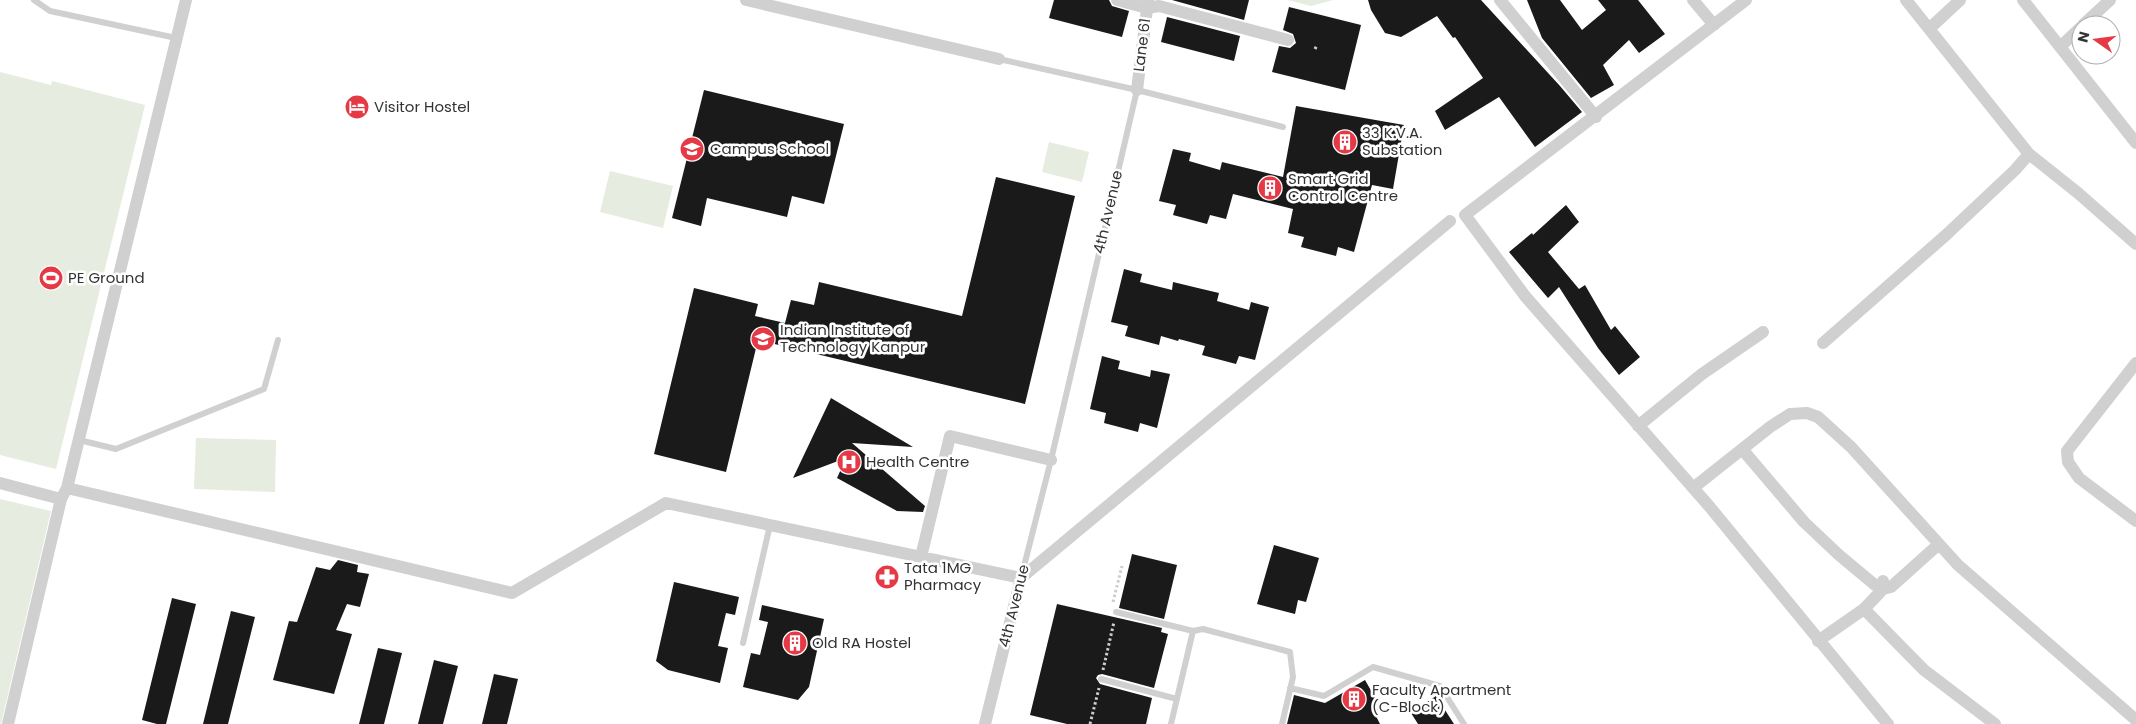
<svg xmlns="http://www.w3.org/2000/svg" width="2136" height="724" viewBox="0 0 2136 724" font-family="Poppins,sans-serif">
<rect width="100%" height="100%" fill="#fff"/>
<!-- green -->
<path fill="#e6ecdf" d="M1288 0H1333L1311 6Z
M0 72 51 85 52 81 145 105 56 469 0 455Z
M1049 142 1089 152 1082 182 1042 172Z
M610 171 673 186 663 228 600 212Z
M196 438 276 440 275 492 194 489Z
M0 499 51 511 1 724H0Z"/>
<!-- building -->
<path fill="#1a1a1a" d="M1054 0H1109L1112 6 1129 11 1122 37 1049 18Z
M1172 0H1249L1244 20Z
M1368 0H1481L1560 86 1582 112 1535 147 1499 97 1445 130 1435 111 1483 78 1455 37 1453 38 1437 16 1401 37 1385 33 1371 10Z
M1527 0H1560L1582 30 1606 10 1598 0H1638L1665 34 1639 53 1629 40 1603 65 1614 85 1591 98 1542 38Z
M1289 7 1361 25 1345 90 1272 72 1279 46 1290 48 1296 43 1293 34 1283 30Z
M1167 17 1240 36 1234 61 1161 42Z
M704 90 844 124 824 204 792 196 787 217 707 198 701 226 672 218Z
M1296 106 1404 125 1393 189 1372 185 1354 252 1338 247 1336 256 1301 247 1304 237 1288 233 1293 209 1233 194 1226 219 1210 215 1207 224 1173 215 1176 205 1159 201 1173 149 1191 153 1189 161 1220 170 1222 162 1283 177Z
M996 177 1075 196 1025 404 758 340 726 472 654 454 694 288 758 304 755 316 785 323 791 300 814 305 819 282 962 316Z
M1566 205 1579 222 1548 252 1579 289 1585 285 1611 330 1615 326 1640 357 1619 375 1598 348 1559 287 1548 298 1509 252 1532 233 1533 235Z
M1124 269 1142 274 1140 282 1172 290 1173 282 1202 289 1219 293 1217 301 1249 310 1251 302 1269 307 1255 360 1239 356 1236 364 1202 355 1205 346 1179 339 1178 341 1161 336 1159 345 1125 336 1128 326 1111 322Z
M1102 356 1120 361 1118 369 1150 377 1151 370 1170 374 1157 428 1140 423 1138 432 1104 423 1106 413 1090 409Z
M831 398 913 447 852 443 925 506 923 512 897 511 837 478 846 458 793 478Z
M1274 545 1319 558 1306 602 1298 600 1295 614 1257 604Z
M1132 554 1177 565 1164 619 1119 608Z
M338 560 358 565 357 572 369 574 360 607 347 604 336 630 352 634 334 694 273 680 289 621 297 622 316 567 330 570Z
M674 582 739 597 735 615 726 613 718 646 728 648 720 683 668 670 656 661Z
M172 598 196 604 166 724H157L142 720Z
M1057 604 1162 628 1161 632 1168 634 1154 688 1102 674 1098 675 1096 678 1100 684 1152 698 1146 724H1067L1030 715Z
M762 605 824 619 809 687 798 700 743 687 751 653 760 655 768 622 759 620Z
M231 611 255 617 228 724H203Z
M378 648 402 653 384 724H359Z
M434 660 458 666 443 724H418Z
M494 674 518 679 507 724H482Z
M1365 680 1381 708 1374 712 1380 724H1287L1294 695 1325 703Z
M1436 696 1454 724H1418L1411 713Z"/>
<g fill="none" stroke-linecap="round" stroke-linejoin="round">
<!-- path -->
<path stroke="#cdcdcd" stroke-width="3" stroke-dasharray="2.5 2.5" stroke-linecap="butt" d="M1315 49 1317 45
M1113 602 1122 566
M1103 670 1114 622
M1090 724 1099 688"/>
<!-- service -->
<path stroke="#d0d0d0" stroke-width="6" d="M34 0 50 11 176 38
M999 59 1137 90 1051 460 1022 574
M1137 90 1283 127
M79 440 116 449 264 389 278 340
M1116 612 1193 631 1203 629 1290 652 1293 677 1282 724
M743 643 770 525
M1101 679 1177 699
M1290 688 1324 696 1373 667 1440 686 1464 724
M1171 724 1193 631"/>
<!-- minor -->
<path stroke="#d0d0d0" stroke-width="12" d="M746 0 999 59
M1117 0 1147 8 1159 6 1288 40
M1500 0 1596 117
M1693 0 1714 25
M1746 0 1465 215 1525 296 1709 506 1888 724
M2023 0 2136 143
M2083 25 2110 0
M1929 29 1960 0
M2060 47 2081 27
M1137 90 1148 1
M2029 154 2078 193 2136 244
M1823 343 1946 235 2015 170 2029 154 1906 0
M2136 363 2067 451 2068 462 2079 478 2136 521
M1638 426 1702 374 1763 332
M1742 449 1804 522 1839 555 1875 585 1883 589 1891 587 1939 544
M0 483 61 499
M67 488 512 593 666 503 1021 578
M1693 488 1770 427 1790 414 1807 413 1818 417 1851 447 1958 565 2136 720
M921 557 950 436 1051 460
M1021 578 1450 221
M1864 609 1924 670 1995 724
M1818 641 1864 609 1883 589V581
M8 724 61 499 67 488 186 0
M985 724 1021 578"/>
</g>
<!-- icons -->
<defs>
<symbol id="hotel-disc" viewBox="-11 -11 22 22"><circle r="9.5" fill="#e63946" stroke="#fff"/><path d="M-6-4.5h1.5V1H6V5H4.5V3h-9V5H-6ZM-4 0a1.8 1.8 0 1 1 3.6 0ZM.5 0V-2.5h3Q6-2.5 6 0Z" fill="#fff"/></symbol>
<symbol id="building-disc" viewBox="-11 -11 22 22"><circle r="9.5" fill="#e63946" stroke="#fff"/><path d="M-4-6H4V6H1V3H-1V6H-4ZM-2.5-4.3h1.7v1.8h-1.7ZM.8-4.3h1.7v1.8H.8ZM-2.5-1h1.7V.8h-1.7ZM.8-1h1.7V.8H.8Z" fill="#fff"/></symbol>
<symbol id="school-disc" viewBox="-11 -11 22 22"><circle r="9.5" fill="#e63946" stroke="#fff"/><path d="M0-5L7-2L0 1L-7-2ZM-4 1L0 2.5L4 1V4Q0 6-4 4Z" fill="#fff"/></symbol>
<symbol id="stadium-disc" viewBox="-11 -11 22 22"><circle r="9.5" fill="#e63946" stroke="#fff"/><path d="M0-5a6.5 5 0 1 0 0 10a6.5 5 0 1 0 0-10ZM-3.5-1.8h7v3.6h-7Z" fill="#fff"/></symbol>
<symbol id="university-disc" viewBox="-11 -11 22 22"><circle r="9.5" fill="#e63946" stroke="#fff"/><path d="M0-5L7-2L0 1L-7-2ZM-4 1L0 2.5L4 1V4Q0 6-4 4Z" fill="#fff"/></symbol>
<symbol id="hospital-disc" viewBox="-11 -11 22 22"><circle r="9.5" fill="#e63946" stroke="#fff"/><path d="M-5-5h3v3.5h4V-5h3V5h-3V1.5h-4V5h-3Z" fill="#fff"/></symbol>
<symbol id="pharmacy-disc" viewBox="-11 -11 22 22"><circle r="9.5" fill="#e63946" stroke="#fff"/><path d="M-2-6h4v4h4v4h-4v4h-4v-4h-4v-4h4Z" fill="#fff"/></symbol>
</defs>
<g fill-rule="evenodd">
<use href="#hotel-disc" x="343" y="93" width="28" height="28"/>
<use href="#building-disc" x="1331" y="128" width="28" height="28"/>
<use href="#school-disc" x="678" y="135" width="28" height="28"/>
<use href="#building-disc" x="1256" y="174" width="28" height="28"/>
<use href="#stadium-disc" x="37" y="264" width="28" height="28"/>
<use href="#university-disc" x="749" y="325" width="28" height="28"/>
<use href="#hospital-disc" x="835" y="448" width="28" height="28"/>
<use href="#pharmacy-disc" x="873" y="563" width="28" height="28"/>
<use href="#building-disc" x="781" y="629" width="28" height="28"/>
<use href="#building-disc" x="1340" y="685" width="28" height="28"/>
</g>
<g text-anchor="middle" stroke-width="5" stroke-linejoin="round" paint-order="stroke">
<!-- street labels -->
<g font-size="15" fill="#333" stroke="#fff">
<text transform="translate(1142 45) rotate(-83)" y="5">Lane 61</text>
<text transform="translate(1108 212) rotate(-77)" y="5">4th Avenue</text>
<text transform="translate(1014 606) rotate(-76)" y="5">4th Avenue</text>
</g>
<!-- poi labels -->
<g font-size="15" fill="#333" stroke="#fff" text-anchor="start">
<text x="374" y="112">Visitor Hostel</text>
<text x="1362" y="138">33 K.V.A.<tspan x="1362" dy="17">Substation</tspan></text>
<text x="710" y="154">Campus School</text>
<text x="1288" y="184">Smart Grid<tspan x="1288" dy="17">Control Centre</tspan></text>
<text x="68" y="283">PE Ground</text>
<text x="780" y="335">Indian Institute of<tspan x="780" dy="17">Technology Kanpur</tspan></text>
<text x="866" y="467">Health Centre</text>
<text x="904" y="573">Tata 1MG<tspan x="904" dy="17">Pharmacy</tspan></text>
<text x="812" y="648">Old RA Hostel</text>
<text x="1372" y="695">Faculty Apartment<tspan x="1372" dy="17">(C-Block)</tspan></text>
</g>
</g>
<!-- north arrow -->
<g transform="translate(2096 40) rotate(284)"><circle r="24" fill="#ffffff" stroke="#adadad"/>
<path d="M0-4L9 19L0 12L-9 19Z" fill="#e63946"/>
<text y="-8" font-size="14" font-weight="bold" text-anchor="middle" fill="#333333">N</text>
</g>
</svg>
